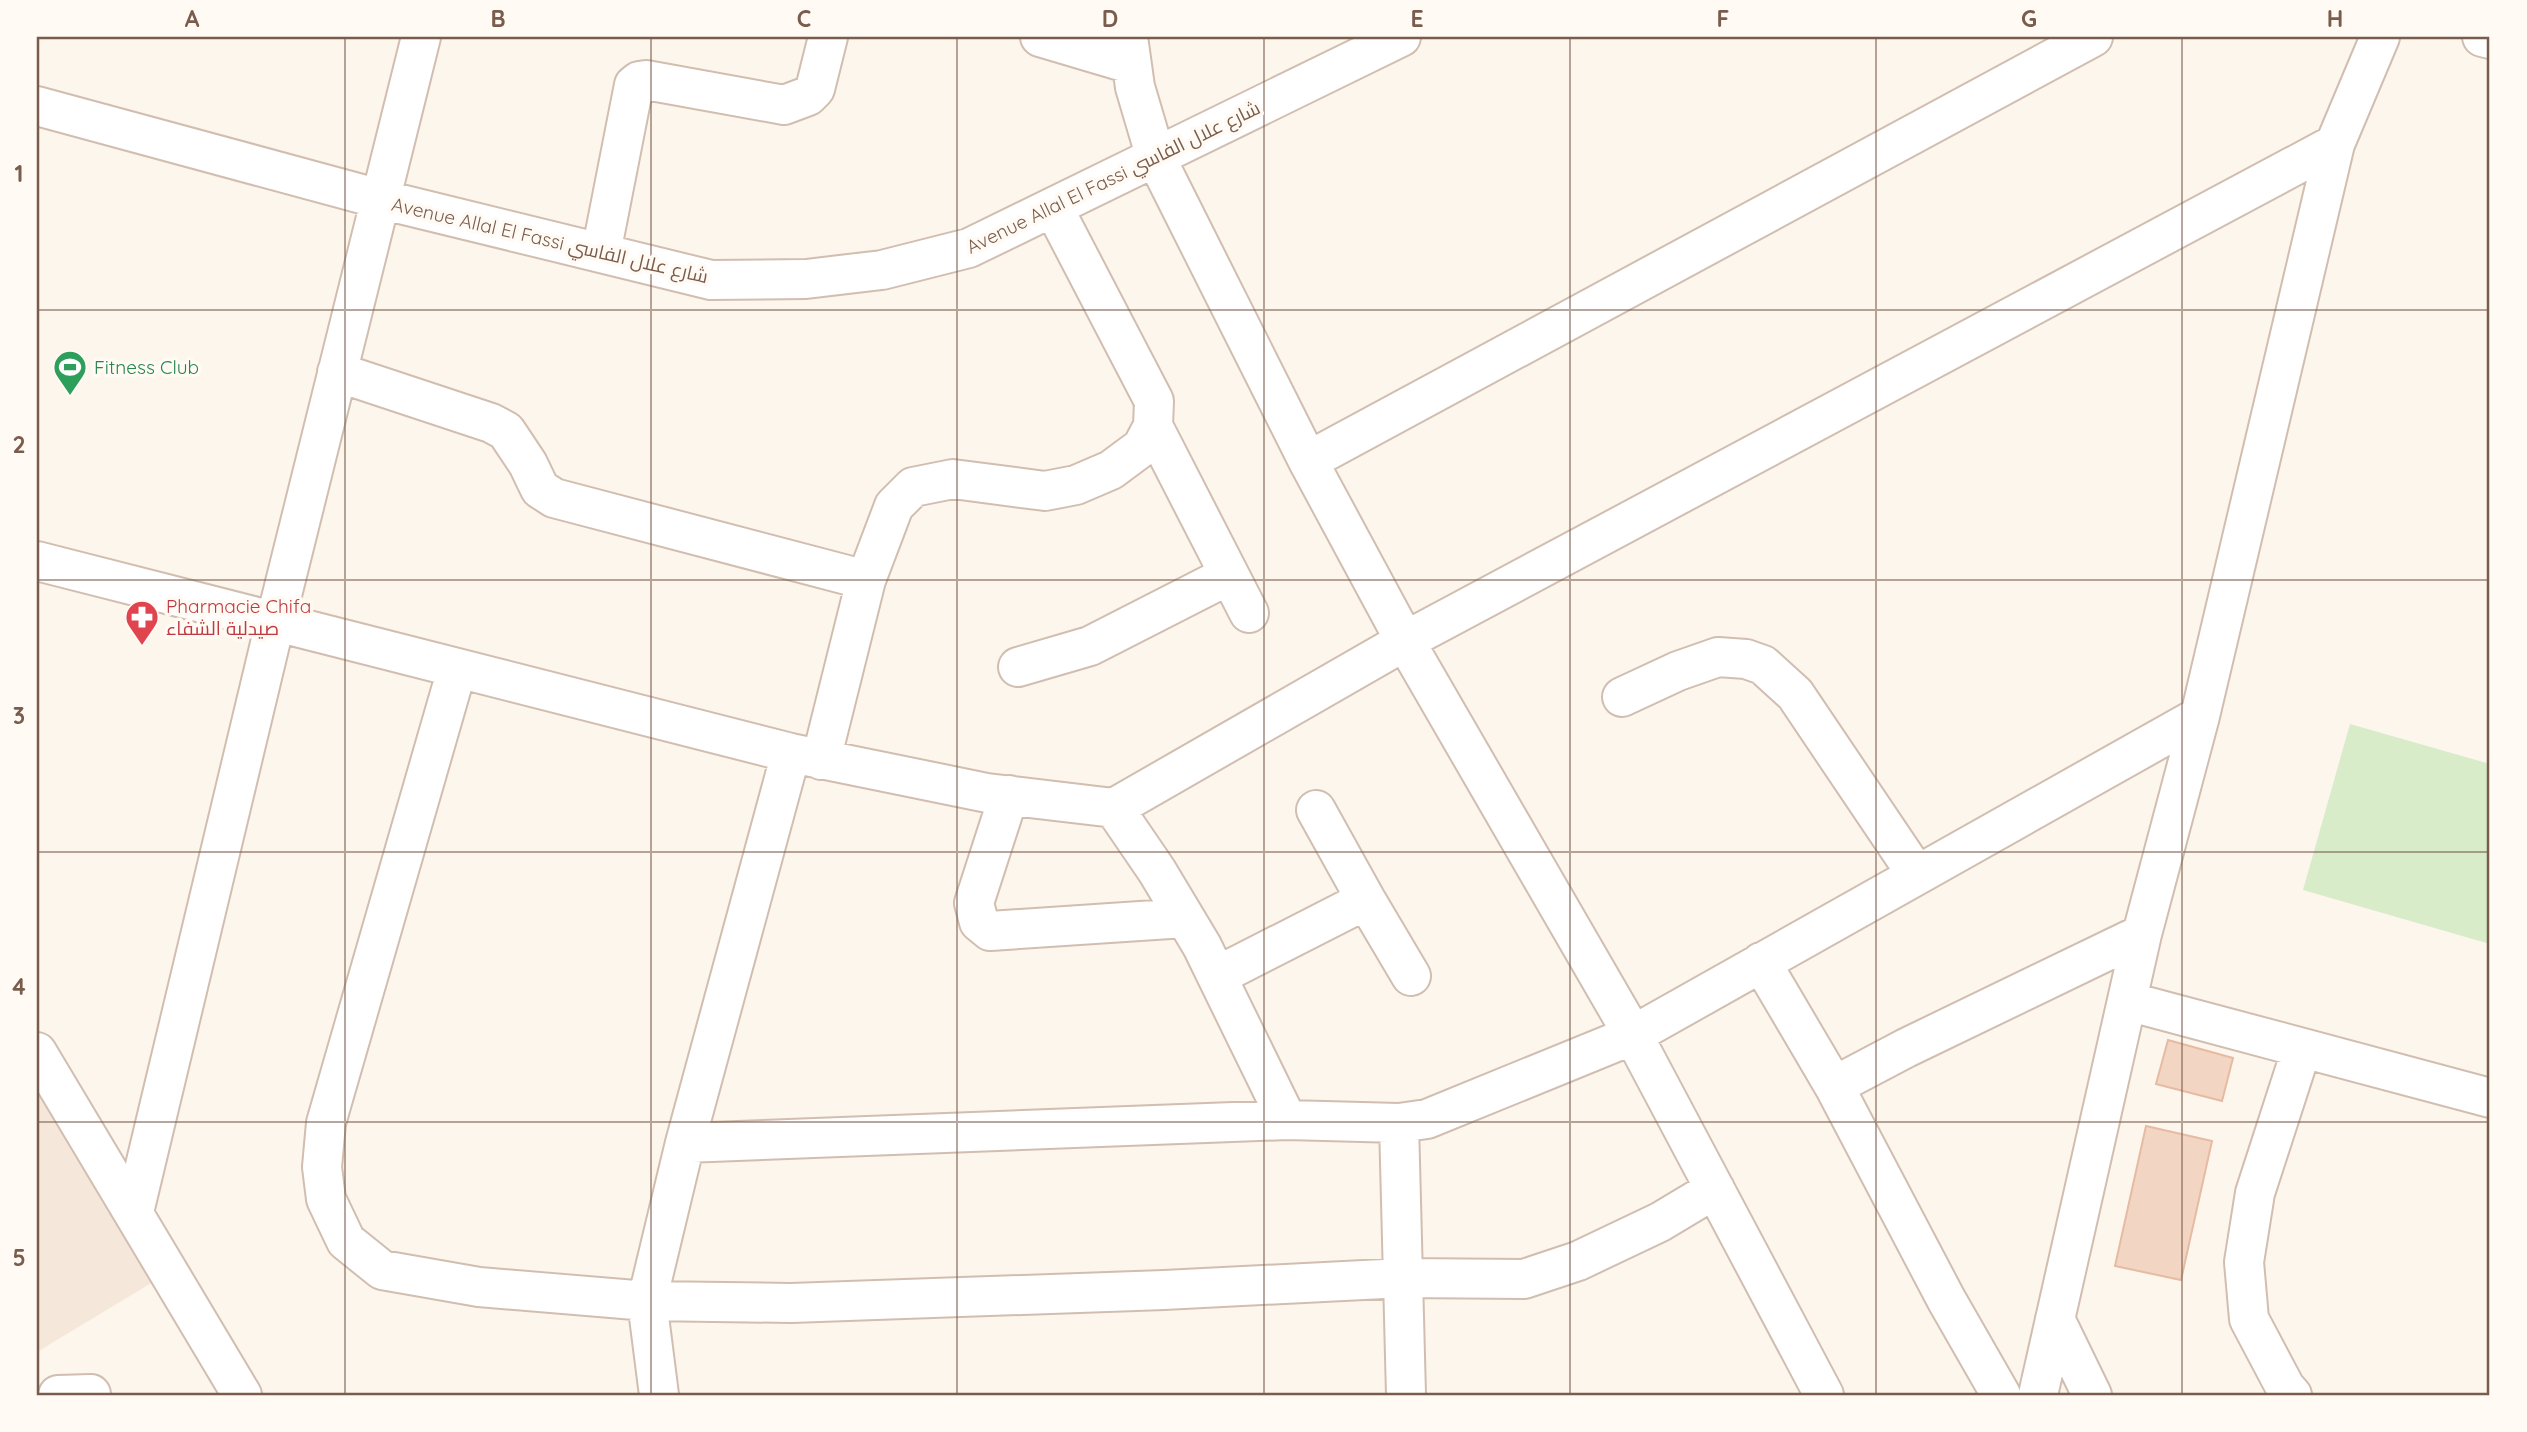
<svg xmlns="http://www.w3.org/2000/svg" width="2527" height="1432" viewBox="0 0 2527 1432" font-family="Quicksand,Cairo,sans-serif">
<rect width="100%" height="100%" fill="#fdf6ec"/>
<!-- residential -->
<path fill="#f5e8da" d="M37 1089 153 1282 37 1352Z"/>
<!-- green -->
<path fill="#d8ecc9" d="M2350 724 2490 764V944L2303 890Z"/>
<!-- building -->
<path fill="#f3d5c3" stroke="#e6bba3" stroke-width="2" d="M2168 1040 2233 1058 2222 1101 2156 1084Z
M2146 1126 2212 1141 2181 1280 2115 1266Z"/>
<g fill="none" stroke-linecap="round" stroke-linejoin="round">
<defs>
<path id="minor" d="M1040 37 1131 64
M1128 37 1135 87 1156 158 1308 461 1405 641 1633 1035 1824 1395
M2482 37 2490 39
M37 106 380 199 711 280 806 279 882 270 969 248 1401 37
M601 253 634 85 639 81 646 80 784 105 808 96 815 89 828 37
M337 372 491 423 506 431 528 464 540 489 554 498 866 580
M1153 426 1249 613
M1308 461 2093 37
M37 561 791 753 987 793 1114 808 1405 641 2335 144
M1018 667 1090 646 1229 575
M457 669 326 1123 322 1167 326 1199 346 1241 382 1270 479 1287 647 1301 791 1303 1164 1290 1403 1278 1524 1279 1578 1261 1660 1222 1715 1189
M1622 697 1678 671 1718 657 1746 659 1763 665 1795 694 1917 875
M821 760 866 580 894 506 913 487 953 479 1045 491 1076 485 1111 470 1142 447 1153 426 1154 401 1053 207
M1009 795 974 903 979 922 990 931 1185 918
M1114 808 1157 871 1202 946 1287 1120
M1366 900 1411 976
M1761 962 1834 1086 1906 1048 2142 934
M1217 976 1366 900 1316 810
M2127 1001 2490 1098
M37 1052 242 1395
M1834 1086 1946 1299 2001 1395
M1399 1123 1406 1395
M685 1143 1287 1120 1399 1123 1427 1119 1633 1035 2200 716
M134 1212 275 623 421 37
M2055 1319 2092 1395
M58 1395 91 1394
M659 1395 647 1301 685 1143 791 753
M2038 1395 2142 934 2200 716 2335 144 2380 37
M2292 1395 2285 1387 2249 1319 2244 1262 2255 1193 2302 1048"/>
</defs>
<!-- minor casing -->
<use href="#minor" stroke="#d1beb0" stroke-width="42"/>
<!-- minor -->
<use href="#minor" stroke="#fff" stroke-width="38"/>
</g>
<!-- grid -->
<path fill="none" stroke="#7a5c4d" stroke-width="2" stroke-opacity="0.55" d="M345 37V1395M651 37V1395M957 37V1395M1264 37V1395M1570 37V1395M1876 37V1395M2182 37V1395M37 310H2490M37 580H2490M37 852H2490M37 1122H2490"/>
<!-- icons -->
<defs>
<symbol id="stadium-pin" viewBox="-11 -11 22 30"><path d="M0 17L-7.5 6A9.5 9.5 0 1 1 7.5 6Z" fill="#2e9e5b" stroke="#fffaf3"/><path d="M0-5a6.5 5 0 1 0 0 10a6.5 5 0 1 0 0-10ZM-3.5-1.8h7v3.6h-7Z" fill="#fff"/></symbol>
<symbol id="pharmacy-pin" viewBox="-11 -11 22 30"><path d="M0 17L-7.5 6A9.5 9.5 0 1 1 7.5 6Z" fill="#e0444e" stroke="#fffaf3"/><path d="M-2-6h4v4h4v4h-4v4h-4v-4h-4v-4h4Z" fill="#fff"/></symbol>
</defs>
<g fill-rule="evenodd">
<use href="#stadium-pin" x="51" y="348" width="38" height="52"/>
<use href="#pharmacy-pin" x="123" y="598" width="38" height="52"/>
</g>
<g text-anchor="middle" stroke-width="7" stroke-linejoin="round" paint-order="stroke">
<!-- street labels -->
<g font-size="19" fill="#7a5c4d" stroke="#fffaf3">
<text transform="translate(1113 177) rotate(-26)" y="7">Avenue Allal El Fassi شارع علال الفاسي</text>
<text transform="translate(550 240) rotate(13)" y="7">Avenue Allal El Fassi شارع علال الفاسي</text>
</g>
<!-- leisure labels -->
<g font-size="19" fill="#27864d" stroke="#fffaf3" text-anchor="start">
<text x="94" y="374">Fitness Club</text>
</g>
<!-- health labels -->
<g font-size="19" fill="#be3a42" stroke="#fffaf3" text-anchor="start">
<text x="166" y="613">Pharmacie Chifa<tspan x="166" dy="22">صيدلية الشفاء</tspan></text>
</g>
</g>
<!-- border -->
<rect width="2527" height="1432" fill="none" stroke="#fffaf3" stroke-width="77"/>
<rect x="38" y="38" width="2450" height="1356" fill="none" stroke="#7a5c4d" stroke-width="2.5"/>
<g font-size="23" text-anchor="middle" font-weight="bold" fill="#7a5c4d">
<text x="192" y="27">A</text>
<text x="498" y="27">B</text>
<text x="804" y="27">C</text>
<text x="1110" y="27">D</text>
<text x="1417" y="27">E</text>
<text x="1723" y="27">F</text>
<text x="2029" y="27">G</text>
<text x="2335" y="27">H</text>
<text x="19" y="182">1</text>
<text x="19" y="453">2</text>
<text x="19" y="724">3</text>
<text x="19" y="995">4</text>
<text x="19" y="1266">5</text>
</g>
</svg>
